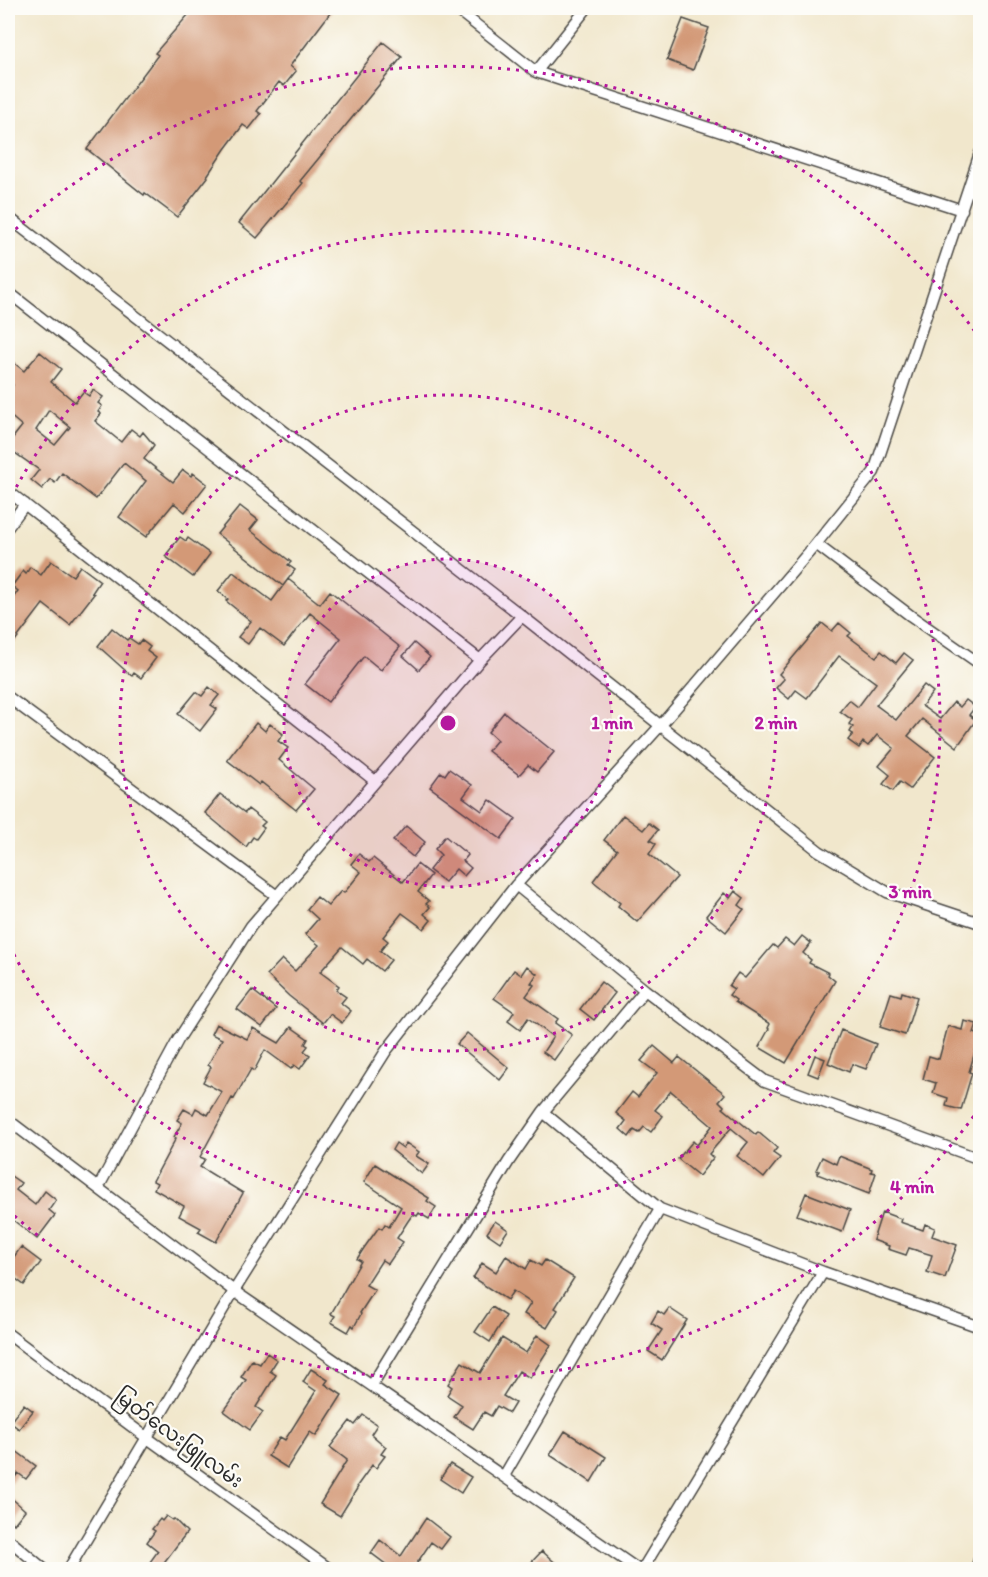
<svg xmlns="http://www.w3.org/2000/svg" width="988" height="1577" viewBox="0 0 988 1577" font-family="Itim,'Noto Sans Myanmar',sans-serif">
<rect width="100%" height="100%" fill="#fdfcf7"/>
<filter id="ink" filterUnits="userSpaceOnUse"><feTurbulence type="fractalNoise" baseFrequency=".0167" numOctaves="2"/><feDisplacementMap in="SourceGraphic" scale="12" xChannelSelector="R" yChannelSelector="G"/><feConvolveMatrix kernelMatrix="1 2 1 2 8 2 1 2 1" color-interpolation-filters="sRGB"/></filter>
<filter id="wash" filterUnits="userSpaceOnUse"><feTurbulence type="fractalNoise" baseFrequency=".008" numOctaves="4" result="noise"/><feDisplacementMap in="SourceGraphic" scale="24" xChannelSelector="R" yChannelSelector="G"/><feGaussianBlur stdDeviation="1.35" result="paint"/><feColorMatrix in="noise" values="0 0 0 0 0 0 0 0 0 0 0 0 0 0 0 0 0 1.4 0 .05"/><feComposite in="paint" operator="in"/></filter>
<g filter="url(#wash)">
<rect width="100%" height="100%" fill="#f1e7cc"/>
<g id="blocks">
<!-- building -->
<path fill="#d39977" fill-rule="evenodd" d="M180 8H334L290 66 296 71 284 86 279 82 257 111 261 114 249 129 243 125 225 149 207 176 208 177 177 217 145 193 144 195 87 149 158 55 155 53 189 14Z
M683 19 709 28 693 70 667 60Z
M383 42 402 57 300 181 303 183 257 238 239 223Z
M40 352 61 369 51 382 75 402 83 392 89 396 93 390 103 397 98 403 102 406 98 412 101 414 95 421 121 442 131 429 140 436 143 432 154 445 144 459 173 482 183 470 191 476 193 473 207 484 185 512 174 503 146 537 119 517 146 481 124 463 96 499 62 473 55 483 50 479 42 489 31 480 39 470 8 448V444L22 426 8 414V392L13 385 8 380V358L24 371ZM49 410 70 427 55 445 36 430Z
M240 506 258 520 250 530 291 562 288 565 295 570 283 586 217 534Z
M180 537 186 541 188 538 210 554 193 577 165 556Z
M51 561 73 576 80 566 100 581 92 593 94 594 70 625 43 604 8 650V605L18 591 12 586 23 571 26 574 30 567 41 575Z
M233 572 272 601 288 579 320 604 330 591 400 647 381 670 364 656 328 702 305 684 341 638 310 613 284 646 260 628 248 644 238 637 251 621 226 601 228 599 218 591Z
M822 623 832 631 839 623 851 633 848 636 876 657 881 651 896 663 904 653 913 660 876 705 896 720 924 685 933 692 922 706 940 719 954 702 960 707 966 700 975 707 969 715 976 720 957 747 922 719 908 736 935 757 910 789 900 782 893 791 883 784 890 775 879 766 894 748 877 735 868 746 863 742 859 748 848 740 853 734 850 732 853 727 849 724 852 720 840 711 849 700 858 707 876 683 839 656 807 698 796 690 789 699 776 688 784 679 779 674Z
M112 628 127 640 129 638 138 644 141 640 150 647 147 651 156 658 141 678 134 673 132 676 127 672 98 646Z
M414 643 430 657 419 670 403 656Z
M209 687 219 695 211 705 217 709 200 731 178 714 196 692 202 696Z
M504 712 554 752 537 772 528 765 519 775 488 751 497 740 488 732Z
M256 723 265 731 270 724 283 734 278 741 288 748 279 760 314 789 296 810 261 782 259 785 227 760Z
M449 769 472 785 463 797 482 811 490 800 516 819 501 839 430 787 441 772 445 775Z
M220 794 245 813 248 809 265 822 261 826 264 828 256 839 253 837 246 847 205 813Z
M623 815 643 830 649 823 658 830 650 840 656 844 649 854 677 877 637 922 618 906 620 903 593 881 617 850 604 840Z
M406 826 425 842 413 857 393 841Z
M445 836 468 855 463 861 471 868 464 876 456 869 445 882 429 870 441 855 435 849Z
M359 854 369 862 373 858 403 882 417 864 431 875 418 892 429 901 426 904 430 907 424 914 431 920 424 929 402 913 383 937 388 941 380 951 391 960 382 971 367 959 363 964 342 947 320 972 339 986 336 990 346 997 341 1003 351 1011 342 1023 330 1014 323 1023 289 996 267 975 282 959 295 971 319 945 305 934 318 919 307 909 317 897 328 906 341 891 344 893 361 872 351 864Z
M735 891 744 898 739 905 744 909 726 932 706 916 724 893 730 898Z
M802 936 811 943 803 953 811 960 809 963 829 973 828 975 835 981 786 1063 759 1047 769 1029 768 1028 770 1024 735 1002 736 1000 729 995 734 989 729 986 738 973 745 978 773 945 777 948 785 939 794 946Z
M527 966 537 974 531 983 534 985 526 996 558 1019 555 1023 572 1035 554 1060 543 1052 553 1037 528 1018 520 1030 508 1021 514 1012 494 998 514 970 521 975Z
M601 982 615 993 594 1020 580 1009Z
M252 990 276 1009 262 1027 237 1009Z
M902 992 917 997 905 1035 880 1027 891 993 901 996Z
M964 1021 977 1024 974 1033 980 1035 969 1072 972 1073 961 1110 946 1106 948 1098 933 1093 936 1083 923 1079 929 1056 939 1059 948 1026 962 1030Z
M216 1024 247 1039 253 1028 279 1043 291 1027 308 1039 305 1044 308 1046 304 1051 310 1055 300 1069 294 1065 291 1069 265 1050 254 1071 251 1069 234 1099 232 1098 200 1157 205 1159 200 1167 243 1193 216 1242 198 1232 201 1228 179 1216 184 1206 154 1189 157 1183 153 1181 176 1138 174 1137 182 1123 177 1120 184 1109 193 1114 196 1108 208 1115 222 1092 203 1082 211 1067 208 1065 222 1039 211 1034Z
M841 1030 876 1044 866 1069 852 1064 849 1072 828 1063Z
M467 1033 509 1068 500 1080 457 1044Z
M654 1046 674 1063 679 1057 725 1094 719 1101 724 1106 723 1108 756 1135 758 1132 777 1148 773 1153 780 1158 764 1178 737 1156 748 1142 731 1128 709 1154 713 1158 699 1176 678 1159 693 1141 697 1145 712 1126 671 1091 655 1110 663 1116 651 1132 644 1127 639 1133 634 1130 629 1137 620 1129 626 1121 616 1113 632 1092 638 1097 657 1073 641 1061Z
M815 1055 825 1059 818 1077 808 1073Z
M396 1143 403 1148 406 1143 419 1152 416 1156 429 1164 422 1174 392 1150Z
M839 1156 872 1169 871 1172 876 1173 869 1194 817 1174 819 1171 816 1170 822 1157 836 1164Z
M375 1164 429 1198 427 1201 436 1207 429 1219 419 1213 417 1216 413 1214 408 1221 397 1238 403 1242 388 1264 382 1260 366 1285 375 1290 360 1313 361 1314 354 1327 352 1325 348 1332 331 1322 335 1316 331 1314 361 1261 357 1259 364 1248 379 1227 382 1229 385 1224 389 1227 401 1207 364 1182Z
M8 1174 21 1183 16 1190 35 1205 45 1191 56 1200 49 1210 55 1215 37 1239 8 1216Z
M806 1193 850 1210 842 1232 797 1215Z
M882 1212 901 1219 900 1222 923 1230 925 1224 935 1228 932 1236 957 1245 945 1278 927 1272 932 1255 909 1248 906 1255 888 1249 889 1246 873 1240Z
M495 1221 508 1230 500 1242 487 1233Z
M21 1247 41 1262 24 1285 8 1273V1265Z
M506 1256 526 1269 531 1260 541 1266 545 1260 574 1278 555 1308 558 1310 547 1328 524 1314 531 1303 513 1291 507 1300 473 1278 482 1263 496 1272Z
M492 1307 506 1316 490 1342 475 1332Z
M669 1308 687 1320 662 1360 648 1351 662 1330 651 1323 658 1311 664 1315Z
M537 1335 551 1345 530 1378 519 1371 503 1396 515 1403 509 1413 497 1406 491 1416 484 1412 473 1429 454 1417 462 1405 447 1395 452 1387 448 1384 462 1362 480 1373 502 1338 526 1353Z
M267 1353 277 1360 270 1371 276 1375 256 1407 263 1412 250 1430 224 1411 246 1380 241 1377 252 1360 260 1364Z
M311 1369 328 1380 325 1384 342 1395 316 1436 310 1432 287 1468 268 1456 280 1437 285 1440 316 1391 303 1382Z
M24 1404 33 1411 19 1429 10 1422Z
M363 1415 377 1425 371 1434 386 1447 381 1454 385 1456 376 1468 372 1465 357 1486 358 1487 340 1516 320 1504 347 1460 330 1447 350 1421 355 1425Z
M565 1431 606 1457 591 1482 550 1455Z
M8 1445 36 1466 26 1479 18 1473 8 1487Z
M450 1464 471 1477 461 1493 440 1479Z
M8 1495 25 1510 14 1524 8 1518Z
M166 1516 172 1520 174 1519 187 1532 159 1569H145L158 1551 147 1542 155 1531 152 1529 160 1519 162 1521Z
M426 1518 450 1537 441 1549 431 1542 413 1569H397L387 1565 371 1553 380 1540 401 1556Z
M542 1551 562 1569H525Z"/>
</g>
</g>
<g filter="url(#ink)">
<use href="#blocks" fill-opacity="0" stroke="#494743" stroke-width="1.5"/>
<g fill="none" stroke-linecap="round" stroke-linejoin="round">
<defs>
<path id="street" d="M455 8 536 72 587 8
M536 72 962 210
M8 217 522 616 819 851 887 892 980 923
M8 292 480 660
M8 491 375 781
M8 527 25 504
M816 544 911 616 980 664
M8 697 277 896
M516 885 645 990 765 1081 980 1159
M543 1112 660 1209 823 1272 980 1327
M8 1120 234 1291 639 1570
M98 1188 178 1040 251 926 480 660 522 616
M8 1334 146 1437 331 1570
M372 1385 509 1161 543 1112 645 990
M504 1476 660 1209
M8 1539 45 1570
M68 1570 234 1291 386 1051 516 885 661 725 816 544 874 472 980 153
M642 1570 823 1272
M976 1570 980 1556"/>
</defs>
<!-- street casing -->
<use href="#street" stroke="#494743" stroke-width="13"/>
<!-- street -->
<use href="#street" stroke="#fff" stroke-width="10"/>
</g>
</g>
<!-- distance rings -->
<circle cx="448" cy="723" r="164" fill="#b5179e" fill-opacity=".12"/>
<g fill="none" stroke="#b5179e" stroke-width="3" stroke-dasharray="3 6">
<circle cx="448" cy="723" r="164"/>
<circle cx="448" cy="723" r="328"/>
<path d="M8 503A492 492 0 1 1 8 943"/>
<path d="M979 1109A656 656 0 0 1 9 1211M9 235A656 656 0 0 1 979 337"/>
</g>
<g text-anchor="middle" stroke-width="4.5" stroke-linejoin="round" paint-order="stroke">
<!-- street labels -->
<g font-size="20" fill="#2b2b2b" stroke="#fdfcf7">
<text transform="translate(179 1438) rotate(36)" y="7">မြတ်လေးဖြူလမ်း</text>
</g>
</g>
<circle cx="448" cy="723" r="9" fill="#b5179e" stroke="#fdfcf7" stroke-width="3"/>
<g font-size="18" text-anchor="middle" font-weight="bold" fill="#b5179e" stroke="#fdfcf7" stroke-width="4.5" stroke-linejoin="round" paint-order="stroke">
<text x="612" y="729">1 min</text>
<text x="776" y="729">2 min</text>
<text x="910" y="898">3 min</text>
<text x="912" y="1193">4 min</text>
</g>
<!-- margin -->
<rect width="988" height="1577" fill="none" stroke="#fdfcf7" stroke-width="30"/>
</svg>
